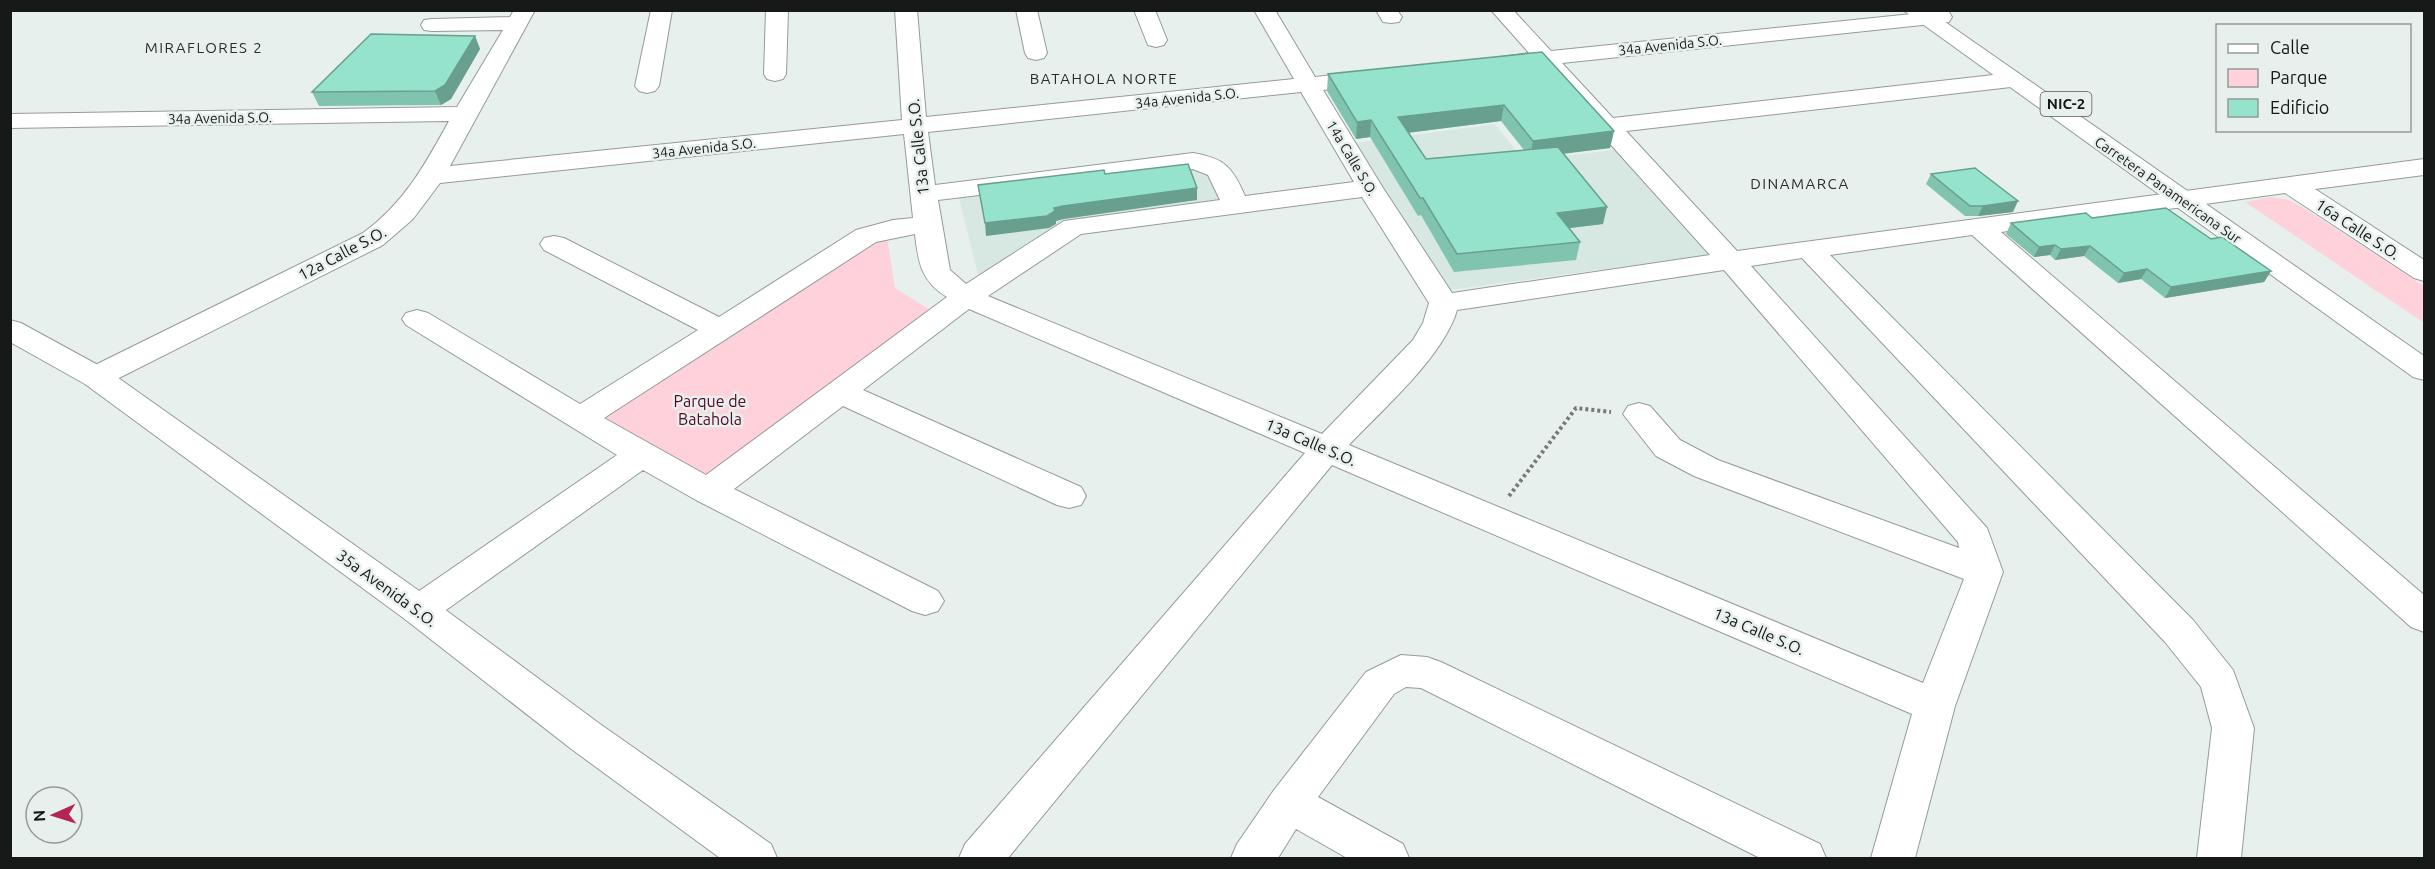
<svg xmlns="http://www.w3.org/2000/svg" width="2435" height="869" viewBox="0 0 2435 869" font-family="Ubuntu,sans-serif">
<rect width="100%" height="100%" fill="#e8f0ed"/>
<!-- built -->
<path fill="#d7e7e1" d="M1495 124 1524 161 1614 150 1708 255 1450 290 1354 143Z
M1210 162 1236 205 1092 223 981 286 957 190Z"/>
<!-- green -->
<path fill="#ffd1da" d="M2271 197 2289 200 2302 207 2424 286V323L2245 202Z
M866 236 887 237 895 288 940 316 708 491 580 419Z"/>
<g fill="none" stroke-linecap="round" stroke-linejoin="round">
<defs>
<path id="minor" d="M514 10H535L450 166 902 120 895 10H917L926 117 1294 79 1254 10H1275L1315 77 1370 71 1378 73 1382 78 1378 83 1323 90 1383 188 1452 293 1710 255 1540 66 1502 70 1494 68 1491 63 1494 58 1529 53 1491 10H1513L1551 51 1941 11 1949 12 1952 17 1949 22 1941 23 1562 63 1613 118 2011 73 2019 75 2023 80 2019 85 2011 87 1626 131 1737 251 2424 159V175L2315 189 2424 260V281L2414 278 2285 193 2001 232 2424 595V632L2411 627 1972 235 1830 255 2193 620 2233 670 2254 728 2241 858H2197L2212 728 2201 687 2165 642 1802 258 1751 266 1987 528 2003 572 1955 706 1915 858H1871L1912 714 1332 465 1008 858H959L965 844 1305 453 969 309 863 390 1081 487 1086 496 1081 505 1069 508 1057 505 843 406 734 489 938 591 944 601 938 611 925 615 912 611 696 500 643 470 432 620 419 625 406 620 400 610 406 600 617 455 406 325 402 319 406 313 417 310 428 313 580 404 698 330 544 250 540 244 544 238 554 236 564 238 719 317 856 230 893 220 913 218 904 134 440 183 413 219 383 245 107 384 96 387 85 384 80 377 85 370 363 233C404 203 425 165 449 121L10 128V114L457 107 503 30 432 31 424 30 421 25 424 20 432 19 510 17ZM1301 92 1354 182 1245 196C1233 168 1225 158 1193 153L935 185 928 132ZM1193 169 1208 175 1220 200 1064 221 966 284 950 270 938 200ZM1362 197 1429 303 1423 323 1413 340 1322 434 988 296 1081 234ZM915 234C918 262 921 281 947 297L706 475 604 418 876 242ZM1724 270 1958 542 1959 548 1718 460 1680 440 1650 406 1639 403 1628 406 1623 414 1656 456 1694 476 1964 579 1923 683 1349 445C1382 410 1444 356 1457 310Z
M651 10H672L659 86 655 91 647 93 639 91 635 86Z
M766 10H788L786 74 783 79 775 81 767 79 764 74Z
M1016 10H1037L1047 53 1044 58 1036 60 1028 58 1025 53Z
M1134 10H1155L1167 40 1164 45 1156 47 1148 45Z
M1376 10H1397L1402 17 1399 22 1391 23 1383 22Z
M1401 655 1427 657 1441 662 1820 844 1826 858H1760L1421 688 1406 687 1394 694 1318 797 1403 844 1409 858H1347L1296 829 1278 858H1231L1237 844 1274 790 1366 672Z"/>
<path id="major" d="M10 320 21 323 107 370 432 600 600 724 771 844 777 858H720L570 748 406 620 85 384 10 342Z"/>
<path id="highway" d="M1903 10H1928L2424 356V380L2413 377Z"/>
</defs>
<!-- minor casing -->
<use href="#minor" stroke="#949b98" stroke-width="2"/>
<!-- major casing -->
<use href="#major" stroke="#949b98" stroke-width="2"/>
<!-- highway casing -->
<use href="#highway" stroke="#949b98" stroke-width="2"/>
<!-- path -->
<path stroke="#757a78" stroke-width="4" stroke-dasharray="3 3" stroke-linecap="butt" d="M1509 496 1576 408 1611 412"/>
<!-- minor -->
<use href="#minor" fill="#fff" fill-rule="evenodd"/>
<!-- major -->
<use href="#major" fill="#fff" fill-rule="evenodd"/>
<!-- highway -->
<use href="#highway" fill="#fff" fill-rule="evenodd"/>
</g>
<!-- wall -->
<path fill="#80c3af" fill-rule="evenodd" d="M475 36 480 49 451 99 441 105 319 106 312 92Z
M1542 52 1614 131 1610 148 1564 153 1603 224 1569 228 1580 242 1576 260 1454 272 1421 215 1418 216 1370 137 1356 139 1327 91 1328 74ZM1501 121 1524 150 1426 159 1408 133Z
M1931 174 2013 212 1978 216H1965L1926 184Z
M2092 218 2211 239 2271 271 2264 282 2165 298 2141 279 2118 283 2084 256 2055 260 2050 255 2034 257 2006 234 2011 223Z"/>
<!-- shaded-wall -->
<path fill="#689f8f" d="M475 36 480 49 451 99 441 105 435 91Z
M1504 105 1501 121 1397 134 1398 117Z
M1371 120 1370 137 1356 139 1357 122Z
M1614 131 1610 148 1530 158 1533 141Z
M1197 188V200L1064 219 1056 221V224L1049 228 986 236 985 223 1063 206Z
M2018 201 2013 212 1978 216 1983 206Z
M1607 207 1603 224 1553 230 1557 213Z
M2055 245 2050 255 2034 257 2039 247Z
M2090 246 2084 256 2055 260 2061 249Z
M2147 269 2141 279 2118 283 2124 273Z
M2271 271 2264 282 2165 298 2171 287Z"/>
<!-- building -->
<path fill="#95e3cc" stroke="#689f8f" stroke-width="1.5" d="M371 34 475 36 445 85 435 91 312 92Z
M1542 52 1614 131 1533 141 1504 105 1398 117 1426 159 1558 147 1607 207 1557 213 1580 242 1457 254 1423 198H1420L1371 120 1357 122 1328 74Z
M1188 164 1197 188 1063 206 1054 208 1055 211 1047 216 985 223 978 185 1104 170 1105 174Z
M1975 168 2018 201 1983 206H1970L1931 174Z
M2166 208 2211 239 2222 237 2271 271 2171 287 2147 269 2124 273 2090 246 2061 249 2055 245 2039 247 2011 223 2086 213 2092 218Z"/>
<g text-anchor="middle" stroke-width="5" stroke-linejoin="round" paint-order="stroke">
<!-- far-street labels -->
<g font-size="14" fill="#161918" stroke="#e8f0ed">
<text transform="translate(1670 45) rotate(-6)" y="5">34a Avenida S.O.</text>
<text transform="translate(1187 98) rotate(-6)" y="5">34a Avenida S.O.</text>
<text transform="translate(220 118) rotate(-1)" y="5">34a Avenida S.O.</text>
<text transform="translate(704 148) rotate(-6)" y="5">34a Avenida S.O.</text>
<text transform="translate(1352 158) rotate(59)" y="5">14a Calle S.O.</text>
<text transform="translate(2168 190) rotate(35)" y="5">Carretera Panamericana Sur</text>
</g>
<!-- far-neighbourhood labels -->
<g font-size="15" letter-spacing="1.5" fill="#292e2c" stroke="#e8f0ed">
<text x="204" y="53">MIRAFLORES 2</text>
<text x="1104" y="84">BATAHOLA NORTE</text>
<text x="1800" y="189">DINAMARCA</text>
</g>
<!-- shield labels -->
<rect fill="#e8f0ed" stroke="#555a58" stroke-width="1.5" x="2040.5" y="92" width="51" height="24" rx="4.5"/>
<g font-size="15" font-weight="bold" fill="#161918">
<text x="2066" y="109">NIC-2</text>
</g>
<!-- street labels -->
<g font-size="16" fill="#161918" stroke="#e8f0ed">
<text transform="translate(918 147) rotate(-96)" y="6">13a Calle S.O.</text>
<text transform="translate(2358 229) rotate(33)" y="6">16a Calle S.O.</text>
<text transform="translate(342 253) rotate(-28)" y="6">12a Calle S.O.</text>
<text transform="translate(1311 442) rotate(23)" y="6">13a Calle S.O.</text>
<text transform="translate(387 588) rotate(36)" y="6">35a Avenida S.O.</text>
<text transform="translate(1759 631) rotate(23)" y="6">13a Calle S.O.</text>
</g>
<!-- park labels -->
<g font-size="16" fill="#570526" stroke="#e8f0ed">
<text x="710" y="407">Parque de<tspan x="710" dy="18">Batahola</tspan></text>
</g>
</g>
<!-- border -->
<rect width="2435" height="869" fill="none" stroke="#161918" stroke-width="24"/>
<!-- legend -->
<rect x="2216" y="24" width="195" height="108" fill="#e8f0ed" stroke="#949a98" stroke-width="1.5"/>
<rect x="2228" y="44" width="30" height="9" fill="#ffffff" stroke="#949a98" stroke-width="1.5"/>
<text x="2270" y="54" font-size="18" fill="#161918">Calle</text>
<rect x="2228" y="69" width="30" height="18" fill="#ffd1da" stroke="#949a98" stroke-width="1.5"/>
<text x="2270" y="84" font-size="18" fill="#161918">Parque</text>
<rect x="2228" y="99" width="30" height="18" fill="#95e3cc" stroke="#949a98" stroke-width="1.5"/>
<text x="2270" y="114" font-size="18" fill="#161918">Edificio</text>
<!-- north arrow -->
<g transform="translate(54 815) rotate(267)"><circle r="28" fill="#e8f0ed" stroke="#949a98" stroke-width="1.5"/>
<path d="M0-4.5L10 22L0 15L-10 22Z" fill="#b32559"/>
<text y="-9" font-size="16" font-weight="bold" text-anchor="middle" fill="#161918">N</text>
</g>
</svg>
